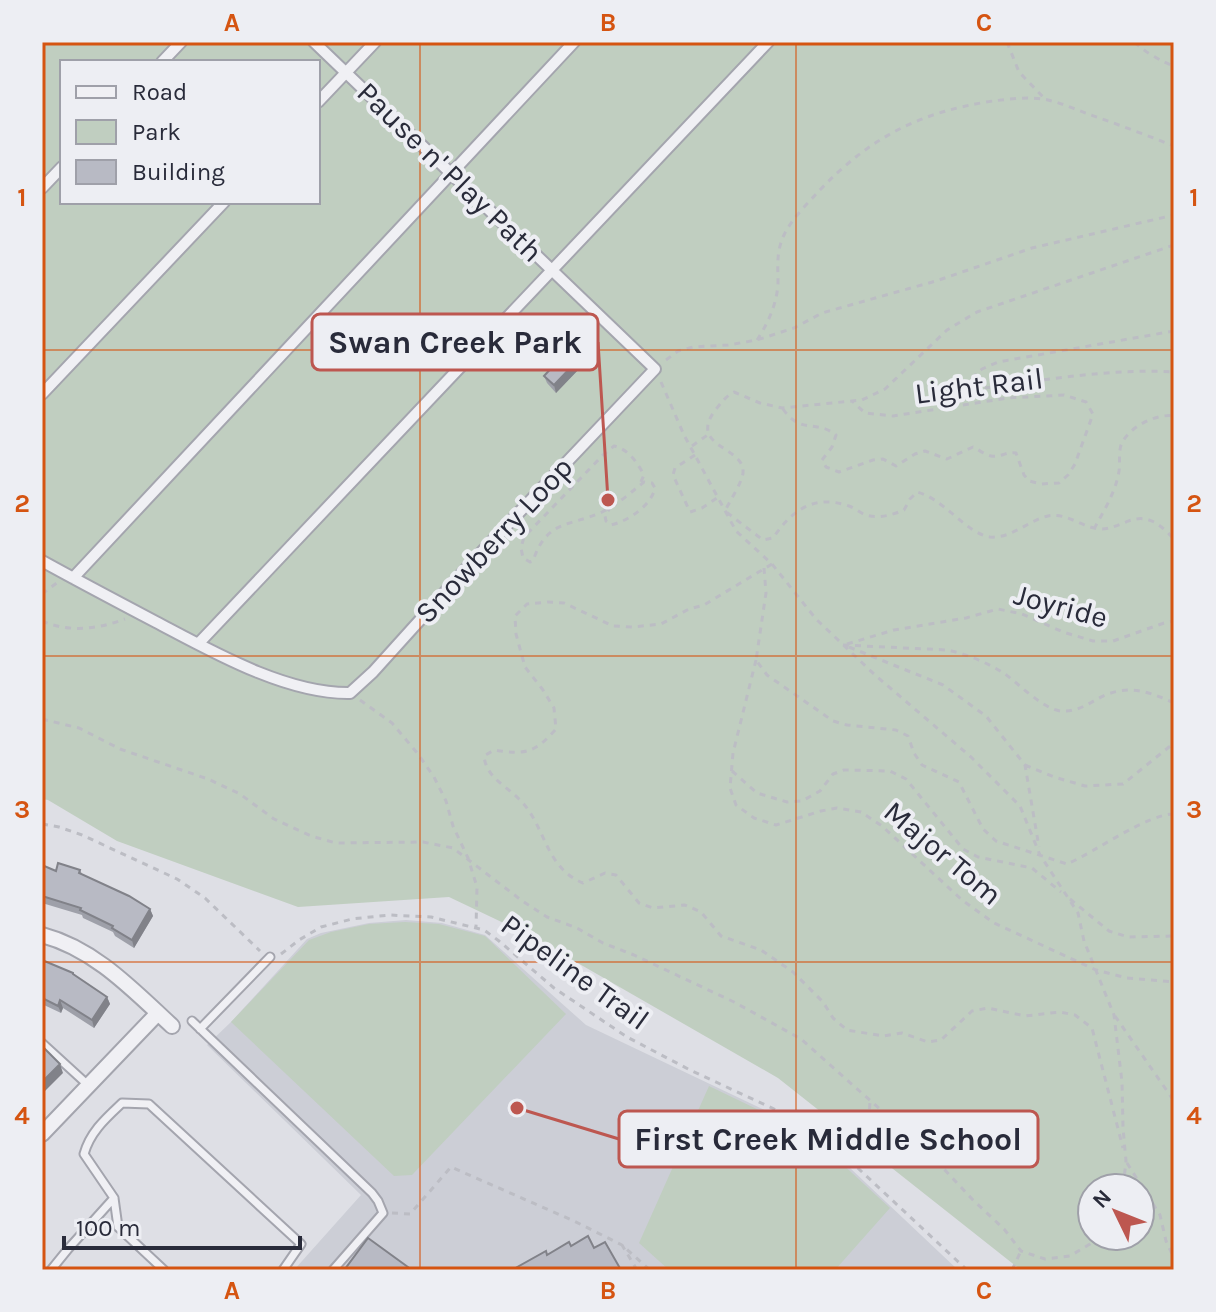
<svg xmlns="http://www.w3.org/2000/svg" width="1216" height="1312" viewBox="0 0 1216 1312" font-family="Karla,sans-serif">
<rect width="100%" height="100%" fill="#dedfe5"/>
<!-- built -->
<path fill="#ccced6" d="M406 920 442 923 485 935 586 1025 813 1133 958 1270H294L361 1195 207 1045 231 1022 307 939 321 933 369 923Z"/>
<!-- green -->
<path fill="#c0cec0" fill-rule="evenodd" d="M42 42H1174V1270H1021L778 1078 529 935 449 897 298 907 117 841 48 800 42 799ZM62 62H318V202H62ZM1092 1188H1140V1236H1092Z
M405 922 439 924 485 936 566 1014 412 1175 394 1176 231 1022 309 940 331 932 369 924Z
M709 1086 811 1135 890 1208 835 1270H669L639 1243Z"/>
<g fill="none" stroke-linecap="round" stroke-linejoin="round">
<defs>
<path id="service" d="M192 1021 372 1193 378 1201 383 1213 333 1270
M200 1029 270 957
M42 1043 88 1085
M51 1270 68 1249 114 1198
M164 1270 118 1227 114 1198 84 1154C90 1132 106 1118 122 1103L149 1104 301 1244 283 1270"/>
<path id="pedestrian" d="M162 62 181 42
M318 102 375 42
M42 188 62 167
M42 394 224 202
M42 561C80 582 118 602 156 622 211 651 286 694 350 693L373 672 475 559 655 369 314 42
M73 578 574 42
M198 644 768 42"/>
<path id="minor" d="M42 935C95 949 133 990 172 1026
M42 1134 158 1013"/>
</defs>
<!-- service casing -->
<use href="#service" stroke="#a4a5ae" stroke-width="11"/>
<!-- pedestrian casing -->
<use href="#pedestrian" stroke="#a4a5ae" stroke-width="14"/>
<!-- minor casing -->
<use href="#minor" stroke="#a4a5ae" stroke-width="18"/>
<!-- path -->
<path stroke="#bcbdc4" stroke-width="3" stroke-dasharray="6 6" stroke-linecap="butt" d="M1007 42 1019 72 1045 99
M1135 42C1141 50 1164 63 1174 66
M1174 245 977 312 947 330 885 389 862 400 782 408 760 403 734 392C726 396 722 402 716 409 687 447 743 446 743 471 744 480 729 502 725 511L763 540 773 538C792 510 814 494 849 506 855 508 860 513 866 515 879 519 892 515 904 510L910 499 917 492C943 498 967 534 990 537 1011 539 1029 520 1048 516 1068 512 1083 529 1102 529 1118 529 1132 514 1149 520 1159 523 1167 532 1174 539
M1174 331 998 362 982 369 973 377 974 386 984 388C1047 380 1111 368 1174 372
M757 340C768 323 777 304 778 283 778 266 776 252 784 235 791 220 806 205 818 192 869 138 919 112 993 101 1009 99 1031 96 1048 100 1061 103 1075 109 1088 114 1117 124 1146 135 1174 146
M666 360 678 351 693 347 728 345 757 340 794 328 822 313 936 281 1032 248 1174 215
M661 382 684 435 736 531 772 564 816 619 875 675 971 757 1020 806 1040 855 1078 913 1084 941 1114 1015 1122 1082 1123 1128 1126 1161 1123 1188
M783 409C801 435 816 419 836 435L832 447 822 460 826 467 839 472 873 460 883 459 896 466 915 454 925 451 947 459 973 447C978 449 985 455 991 456 1000 458 1007 451 1016 453L1024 475 1029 481 1041 484 1059 483 1068 475 1075 464 1093 414 1086 402 1064 395 1008 398 893 416 865 413 852 401
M692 446 709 434
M695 455 675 468 673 475 690 512 702 508 717 498
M611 506 605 516 606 521 611 525C628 521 651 506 655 488L652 483 644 482 639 486C628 495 615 506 602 512 569 527 547 519 533 561L530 562 523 558 521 548 524 537 603 455 614 446C628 449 637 462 644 475L639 486
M1094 529C1103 512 1114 495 1118 476 1121 466 1118 455 1121 445 1128 427 1157 413 1174 416
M772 564 704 605 689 609 661 624 633 627 613 626 564 603 548 602 527 604 515 616 516 634 525 667 543 690 554 708 556 729C535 753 525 755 494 750L484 756C486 777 505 785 519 799 546 825 544 867 583 883L605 873 616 875 639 903 653 908 685 905 701 912 721 936 761 950 793 972 823 1002 833 1018 847 1030 883 1036 902 1033 928 1042 941 1040 972 1011 988 1008 1025 1016 1060 1012 1075 1015 1092 1028 1123 1148
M764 568 766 593 756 660 767 675 833 721 847 725 896 730 908 736 914 753 922 765 959 782 983 829 996 841 1067 864C1095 852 1147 814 1174 814
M42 594 58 582
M42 621C70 633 98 629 125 619
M847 644 894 630 966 618 998 609 1022 614 1063 632 1093 641H1113L1164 623 1174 621
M843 645 947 650C967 654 988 663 1005 674 1019 684 1045 711 1062 711 1081 712 1092 700 1108 694 1133 685 1152 693 1174 703
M849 647 943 685 986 716 1025 765 1039 847
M756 660 733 753 730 788 736 805 754 818 776 825 821 811 837 808 861 812 882 826 962 900 994 923 1096 970 1127 978 1174 982
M360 700 392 723 418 754 434 777 446 801 453 826 468 858 477 887 476 928
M42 719 79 728 120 749 208 779 240 794 274 819 311 836 336 843 423 842 453 848 521 900 547 917 577 928 603 943 634 955 734 1002 801 1039 927 1151 973 1200 1004 1229 1021 1251 1045 1259 1070 1256 1090 1244 1098 1236
M1025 765 1054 777 1085 786 1123 784 1174 743
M732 771 757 793 787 802 802 801 820 791 833 774 844 770 890 771 906 779 963 849 978 857 1032 868 1061 892
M42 824 59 827 82 835 177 879 205 898 260 951
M1070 899 1109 931 1128 937 1174 936
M281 954 299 940 321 927 352 919 389 915 431 917 484 930 499 941 554 988 627 1037 690 1070 802 1122 831 1143 967 1270
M1115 1016 1174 1101
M1127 1163 1160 1215 1166 1241 1174 1258
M857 1167 867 1143 870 1102
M392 1213 410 1214 451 1167 574 1221 622 1245
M637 1270 622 1245 650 1270
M1012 1270 1021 1251"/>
<!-- service -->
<use href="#service" stroke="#f0f0f4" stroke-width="7"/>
<!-- pedestrian -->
<use href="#pedestrian" stroke="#f0f0f4" stroke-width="10"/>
<!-- minor -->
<use href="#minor" stroke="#f0f0f4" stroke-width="14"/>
</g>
<!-- wall -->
<path fill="#9ea0a9" d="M584 342 570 356 579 369 556 393 547 383 544 376 554 365 547 359 545 352Z
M42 865 56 871 80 870 82 874 150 909 153 916 134 948 115 936 113 932 83 918 82 915 42 903Z
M42 960 73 973 74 975 107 997 110 1004 94 1028 63 1008 61 1013 44 1005 42 1002Z"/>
<!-- shaded-wall -->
<path fill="#818289" d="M581 334 584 342 568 359 565 351Z
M576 362 579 369 556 393 554 385Z
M150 909 153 916 134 948 132 940Z
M107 997 110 1004 94 1028 92 1020Z
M60 1000 63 1008 61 1013 58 1006Z
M60 1064 63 1073 42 1094V1082Z"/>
<!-- building -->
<path fill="#b8bac4" stroke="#818289" stroke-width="2" d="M570 324 581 334 565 351 576 362 554 385 544 376 556 363 545 352Z
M58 863 80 870 79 873 129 896 150 909 132 940 112 928 113 926 80 910 81 908 42 896V865L56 871Z
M42 960 73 973V974L107 997 92 1020 60 1000 58 1006 42 998Z
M44 1048 60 1064 42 1082V1050Z
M588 1236 594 1248 605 1242 621 1270H512L546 1251 547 1255 569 1242 571 1246Z
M368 1238 412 1270H347L345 1269Z"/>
<!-- grid -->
<path fill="none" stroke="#d55411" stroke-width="2" stroke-opacity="0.55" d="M420 42V1270M796 42V1270M42 350H1174M42 656H1174M42 962H1174"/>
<g text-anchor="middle" stroke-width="8" stroke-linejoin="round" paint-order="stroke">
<!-- street labels -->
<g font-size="30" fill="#292b3a" stroke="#edeef3">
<text transform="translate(450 172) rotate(44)" y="10">Pause n' Play Path</text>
<text transform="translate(979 386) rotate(-7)" y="10">Light Rail</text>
<text transform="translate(494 540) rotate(-47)" y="10">Snowberry Loop</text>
<text transform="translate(1061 606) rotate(15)" y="10">Joyride</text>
<text transform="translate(943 853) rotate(40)" y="10">Major Tom</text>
<text transform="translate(575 972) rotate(36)" y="10">Pipeline Trail</text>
</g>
</g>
<!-- callouts -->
<path fill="none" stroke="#bd5750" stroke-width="3" d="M608 500L598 342M517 1108L619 1139"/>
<g fill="#bd5750" stroke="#edeef3" stroke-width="3">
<circle cx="608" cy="500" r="8"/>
<circle cx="517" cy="1108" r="8"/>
</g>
<g fill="#edeef3" stroke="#bd5750" stroke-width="3">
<rect x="312" y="314" width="286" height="56" rx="8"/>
<rect x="619" y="1111" width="419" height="56" rx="8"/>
</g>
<g font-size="32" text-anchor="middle" font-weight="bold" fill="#292b3a">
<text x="455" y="353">Swan Creek Park</text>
<text x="828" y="1150">First Creek Middle School</text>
</g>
<!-- border -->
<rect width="1216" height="1312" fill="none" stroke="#edeef3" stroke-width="88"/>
<!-- legend -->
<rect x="60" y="60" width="260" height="144" fill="#edeef3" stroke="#9fa0a9" stroke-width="2"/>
<rect x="76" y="86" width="40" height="12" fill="#f0f0f4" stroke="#9fa0a9" stroke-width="2"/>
<text x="132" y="100" font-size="24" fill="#292b3a">Road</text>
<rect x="76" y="120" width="40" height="24" fill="#c0cec0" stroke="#9fa0a9" stroke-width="2"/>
<text x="132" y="140" font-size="24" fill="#292b3a">Park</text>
<rect x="76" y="160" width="40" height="24" fill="#b8bac4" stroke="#9fa0a9" stroke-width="2"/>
<text x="132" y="180" font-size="24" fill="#292b3a">Building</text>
<!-- north arrow -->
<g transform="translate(1116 1212) rotate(313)"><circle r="38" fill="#edeef3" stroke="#9fa0a9" stroke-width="2"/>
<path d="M0-6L14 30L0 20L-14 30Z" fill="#bd5750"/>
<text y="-12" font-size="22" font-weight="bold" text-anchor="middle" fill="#292b3a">N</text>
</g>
<!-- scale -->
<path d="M64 1236v12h236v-12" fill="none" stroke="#292b3a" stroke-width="4"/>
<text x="76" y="1236" font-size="24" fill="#292b3a" stroke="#edeef3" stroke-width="6" paint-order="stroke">100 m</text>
<rect x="44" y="44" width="1128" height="1224" fill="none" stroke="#d55411" stroke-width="3"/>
<g font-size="26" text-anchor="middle" font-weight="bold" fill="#d55411">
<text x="232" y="31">A</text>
<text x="608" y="31">B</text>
<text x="984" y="31">C</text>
<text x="22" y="206">1</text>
<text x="1194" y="206">1</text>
<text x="22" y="512">2</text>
<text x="1194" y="512">2</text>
<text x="22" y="818">3</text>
<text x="1194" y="818">3</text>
<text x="22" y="1124">4</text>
<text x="1194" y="1124">4</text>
<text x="232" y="1299">A</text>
<text x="608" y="1299">B</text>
<text x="984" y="1299">C</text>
</g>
</svg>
